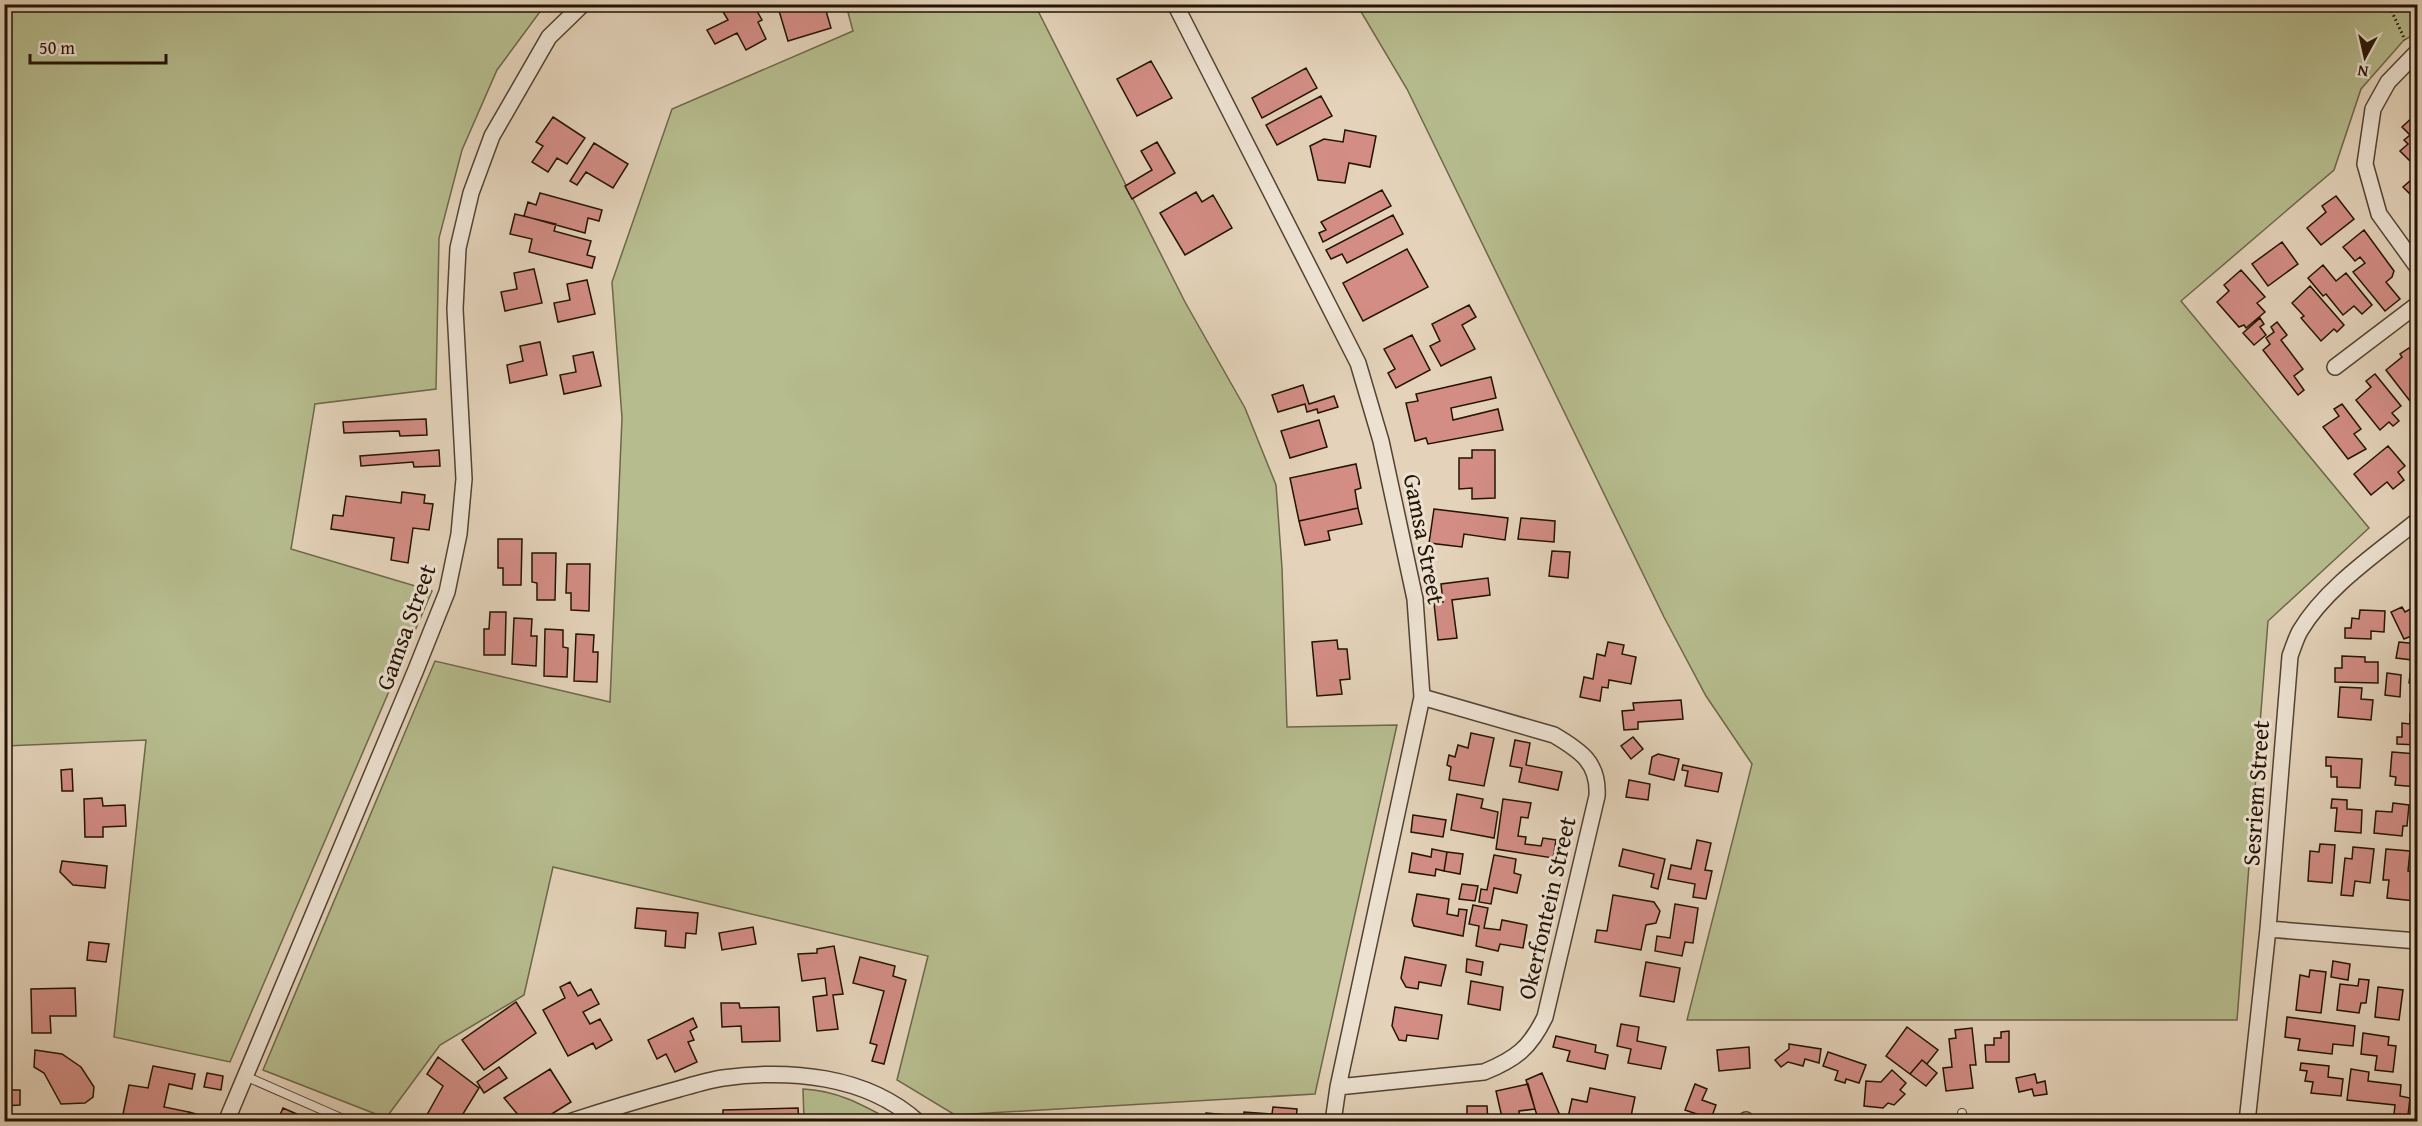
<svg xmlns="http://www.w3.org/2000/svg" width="2422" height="1126" viewBox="0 0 2422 1126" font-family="'Gentium Book Plus',serif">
<rect width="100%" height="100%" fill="#e4d3ba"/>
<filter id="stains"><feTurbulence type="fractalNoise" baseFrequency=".00333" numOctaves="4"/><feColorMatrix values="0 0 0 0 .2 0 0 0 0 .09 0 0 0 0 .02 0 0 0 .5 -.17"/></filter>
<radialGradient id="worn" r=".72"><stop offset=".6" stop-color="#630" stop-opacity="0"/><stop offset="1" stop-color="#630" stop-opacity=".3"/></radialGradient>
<!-- green -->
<path fill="#b6bc8e" stroke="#6c6849" stroke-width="1.5" d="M4 5H545L497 70 462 150 439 238 436 389 315 404 291 549 432 591 230 1062 114 1037 146 740 5 746Z
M846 5H1035L1185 302 1245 408 1276 485 1282 568 1287 727 1397 725 1315 1094 955 1115 897 1080 928 956 553 867 524 995 440 1045 386 1118 263 1070 435 661 610 702 622 418 612 282 672 109 853 31Z
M1357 5H2417V33L2404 40 2361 89 2334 170 2181 301 2369 528 2268 621 2237 1020H1687L1752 764 1706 696 1664 617 1407 89Z
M803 1089C836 1090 863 1105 892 1121H804Z"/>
<!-- building -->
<path fill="#d38d85" stroke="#221304" stroke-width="1.5" d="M727 4H753L762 20 758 22 766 39 746 50 737 33 715 44 707 30 728 20 722 10 728 7Z
M777 4H824L831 28 788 41Z
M1151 61 1172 98 1137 116 1117 79Z
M1306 68 1317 88 1262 118 1252 98Z
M1321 96 1332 116 1277 145 1266 125Z
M2415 115 2418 118V158L2412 163 2400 151 2408 144 2404 140 2410 135 2402 127Z
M553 117 585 138 567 164 557 158 548 172 532 162 543 146 536 142Z
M1345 130 1376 136 1370 167 1349 163 1345 183 1318 180 1310 146 1324 139 1343 142Z
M1157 142 1175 173 1132 199 1125 186 1152 170 1141 151Z
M594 143 628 164 613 188 586 172 577 185 570 181Z
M2418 174V193L2416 191 2411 195 2403 187Z
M1382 190 1391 206 1323 242 1319 233 1326 230 1321 222Z
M1196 192 1202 202 1213 195 1232 228 1185 255 1160 213Z
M540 193 602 210 599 221 588 218 585 233 524 216 528 202 536 205Z
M2336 196 2354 219 2321 245 2307 228 2326 212 2322 206Z
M515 214 556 224 554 231 591 241 587 255 595 257 592 268 529 252 532 239 510 234Z
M1393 215 1403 234 1347 263 1342 254 1331 259 1326 250Z
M2364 230 2394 271 2392 277 2386 282 2400 299 2385 311 2353 272 2365 263 2360 257 2355 261 2343 247Z
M2282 242 2298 264 2268 286 2252 264Z
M1407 249 1428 287 1363 321 1343 283Z
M2323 265 2336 281 2346 273 2372 305 2362 314 2354 306 2343 315 2326 294 2323 296 2308 278Z
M534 269 542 303 505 311 501 292 517 289 514 273Z
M2241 270 2265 297 2257 303 2265 312 2246 328 2244 325 2239 327 2217 302 2229 291 2224 285Z
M587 280 595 314 558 322 554 303 570 300 567 284Z
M2310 286 2344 325 2337 332 2334 329 2321 341 2301 318 2304 316 2292 303Z
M1469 305 1476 317 1462 325 1475 349 1441 366 1430 346 1440 341 1432 324Z
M2260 318 2264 324 2260 327 2266 335 2254 345 2243 333Z
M2277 322 2287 335 2281 340 2303 369 2294 376 2304 390 2298 395 2263 350 2270 344 2266 338 2274 332 2271 327Z
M1412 335 1430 370 1396 388 1388 373 1395 369 1384 349Z
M540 342 547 375 510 383 507 365 523 361 520 346Z
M2409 348 2418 359V401L2413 405 2386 370 2402 357 2400 354Z
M593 352 601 386 564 394 560 375 576 372 573 356Z
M2375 374 2401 406 2392 413 2399 421 2393 426 2389 422 2380 430 2356 400 2371 387 2366 381Z
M1491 377 1496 398 1451 408 1453 420 1498 409 1503 430 1428 444 1426 438 1415 441 1406 403 1418 401 1416 394Z
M1303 385 1309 404 1334 396 1338 407 1318 413 1317 409 1307 412 1305 404 1278 412 1272 395Z
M2342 404 2361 429 2354 434 2366 449 2348 459 2323 427 2339 416 2334 409Z
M426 419 427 435 400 436 399 431 344 433 343 422Z
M1319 420 1327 447 1290 458 1281 431Z
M2388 446 2405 466 2398 472 2404 480 2393 489 2387 482 2371 495 2354 474Z
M439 450 440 466 414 467 413 462 361 466 360 456Z
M1472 450H1495V498L1472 499V488L1459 489V458H1472Z
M1356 464 1361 488 1355 490 1358 508 1299 521 1290 478Z
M402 492 425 495 424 503 433 504 429 530 413 528 408 563 391 560 394 538 331 529 333 515 343 516 346 496 401 503Z
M1358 508 1362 524 1328 531 1330 540 1305 545 1299 521Z
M1434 509 1508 518 1505 540 1464 534 1462 547 1429 543Z
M1521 518 1555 521 1554 542 1518 539Z
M498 539H522L521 585H503V568H498Z
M1552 551 1570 552 1568 578 1549 576Z
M532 553H556L555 600H537V583L532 582Z
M2415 563 2418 564V593L2413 592Z
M567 564H590L589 611 571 610V593H566Z
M1488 578 1490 595 1452 600 1457 638 1438 640 1434 603 1443 602 1441 584Z
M2418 605V641L2414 635 2404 639 2391 612 2402 607 2405 612Z
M2360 610 2385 611 2384 632 2371 631V639L2345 638V628H2351L2352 618 2359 619Z
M490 612H506L505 655H484V629H489Z
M514 618 532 619 531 636H537L536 666 512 664Z
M545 629 563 630V647L568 648 567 677 544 676Z
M576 634 594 635 593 652H598L597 682 574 681Z
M1337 640 1338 649H1347L1350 679 1340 680 1342 694 1317 696 1312 642Z
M1608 642 1624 645 1622 654 1636 657 1631 684 1609 680 1608 688 1602 687 1600 701 1580 697 1584 677 1593 679 1597 654 1605 656Z
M2399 642 2418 644V685L2409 683 2412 660 2396 658Z
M2342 656 2365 657V662H2378V683L2335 682V668H2342Z
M2387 673 2401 675 2400 697 2385 695Z
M2340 687 2362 688 2361 699 2373 700 2371 720 2338 717Z
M1681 700 1683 719 1638 722V729L1624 730 1622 711 1634 710 1633 703Z
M2410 714H2418V745L2397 744V737H2402V723L2410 724Z
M1471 733 1494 738 1484 786 1449 780 1451 767 1447 765 1449 755 1455 757 1458 745 1468 748Z
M1633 737 1643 749 1631 759 1621 746Z
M1515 740 1530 743 1526 765 1562 772 1558 790 1519 782 1522 768 1510 766Z
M2392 752 2417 754 2418 787 2395 785 2396 777 2390 776Z
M1658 754 1679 759 1674 780 1649 774 1652 757Z
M2326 757 2362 759 2360 788 2337 787V777H2331V766H2326Z
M1683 765 1722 773 1718 792 1685 786 1688 771 1682 770Z
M72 769 73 791H62L61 770Z
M1629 780 1650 784 1648 800 1626 797Z
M1457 794 1483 799 1481 808 1498 812 1494 838 1451 830Z
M102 798 103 806 125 805 126 826 103 827V837H85L84 799Z
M1503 799 1531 803 1528 818 1521 817 1518 836 1526 837 1525 844 1541 846 1543 838 1556 840 1553 858 1496 849Z
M2332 799 2347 800V809L2362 810 2361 833 2335 831 2337 808H2331Z
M2393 803 2409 805 2407 826H2403L2402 836 2374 833 2376 811 2392 812Z
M1413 815 1446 820 1443 837 1411 832Z
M1697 840 1711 843 1705 870 1712 871 1706 899 1693 897 1695 884 1668 879 1671 865 1691 869Z
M2320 844 2335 845 2332 883 2308 881 2310 851 2319 852Z
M2353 847 2374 849 2370 883 2355 881 2353 896 2341 895 2345 858 2352 859Z
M1432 849 1447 852 1444 871 1436 869 1435 876 1409 872 1412 853 1431 857Z
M1623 849 1665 859 1658 889 1651 887 1654 874 1619 866Z
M2386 849 2410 851 2408 871 2418 872 2415 901 2387 898 2389 880H2383Z
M1447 852 1463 854 1460 874 1444 871Z
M1494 855 1516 859 1514 873 1521 875 1517 893 1494 888 1491 904 1479 902 1481 889 1487 890Z
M62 861 107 866 105 888 73 885 60 872Z
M1462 884 1478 886 1475 901 1459 899Z
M1417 894 1449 899 1447 914 1458 916 1459 909 1467 910 1463 936 1414 926 1412 920Z
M1613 895 1654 902 1660 911 1656 923 1646 925 1641 950 1595 942 1597 930 1607 931Z
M1675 904 1698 908 1693 943 1685 942 1682 956 1655 951 1657 936 1670 938Z
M1473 905 1488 908 1484 928 1500 930 1502 920 1527 925 1523 948 1500 944 1498 951 1476 946 1479 926 1469 924Z
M637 908 698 913 696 934 686 933 685 948 665 946 666 931 635 928Z
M753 927 756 944 722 950 719 933Z
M89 942 109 944 106 962 87 960Z
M834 946 843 994 833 995 838 1029 817 1031 813 997 827 995 825 978 802 981 798 954 817 953V949Z
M860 957 895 966 893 976 906 980 884 1064 872 1061 877 1045 870 1043 884 991 853 983Z
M1405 957 1446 965 1441 986 1419 982 1418 989 1406 987 1401 978Z
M1467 959 1483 962 1481 975 1466 972Z
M2333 961 2350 964 2348 980 2331 977Z
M1646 962 1680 968 1674 1002 1640 996Z
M2310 970 2326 972 2321 1013 2296 1010 2300 975 2309 977Z
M2359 979 2369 980 2366 1003H2361L2359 1013 2337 1010 2340 984 2358 986Z
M1471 981 1503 987 1500 1010 1468 1004Z
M570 982 578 996 591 989 599 1004 583 1012 590 1024 600 1019 612 1040 596 1049 593 1043 568 1056 543 1010 565 998 560 987Z
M2378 987 2403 990 2399 1020 2375 1017Z
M75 988 76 1016H50L51 1033H32L31 989Z
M516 1002 536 1033 484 1070 462 1040Z
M721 1003H739L740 1008 779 1007 780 1041 742 1042 741 1026 722 1027Z
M1395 1007 1442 1015 1438 1039 1407 1035 1406 1041 1399 1040 1392 1026Z
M2287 1017 2355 1026 2353 1046 2333 1044 2332 1054 2298 1050 2300 1039 2285 1037Z
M693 1018 697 1027 690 1031 694 1040 688 1042 697 1062 675 1072 666 1054 657 1059 648 1040Z
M1621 1024 1639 1027 1637 1041 1666 1047 1661 1069 1628 1063 1631 1049 1617 1046Z
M1907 1027 1938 1050 1927 1064 1922 1060 1910 1074 1886 1056Z
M1972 1028 1976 1065H1970L1973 1088 1946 1091 1943 1068 1952 1067 1949 1039 1956 1038 1955 1030Z
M2009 1031V1062H1986L1985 1045H1994V1038H2001V1032Z
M2363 1033 2389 1037 2388 1045 2396 1046 2393 1072 2375 1070 2377 1056 2361 1054Z
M1556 1036 1596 1045 1595 1052 1608 1055 1605 1069 1567 1061 1570 1051 1553 1047Z
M1789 1044 1821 1049 1819 1063 1805 1059 1803 1066 1788 1062 1781 1067 1775 1060 1789 1049Z
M1749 1047 1750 1068 1719 1071 1717 1050Z
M35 1050 62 1054 81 1067 94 1087 93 1097 85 1103 61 1104 44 1073 34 1067Z
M1828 1052 1866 1065 1859 1083 1846 1079 1845 1083 1835 1080 1838 1071 1823 1066Z
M438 1057 479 1088 458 1122H423L443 1086 427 1074Z
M1922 1060 1937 1073 1926 1086 1910 1074Z
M2301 1063 2329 1066 2328 1077 2343 1079 2341 1096 2311 1093 2313 1082 2305 1081 2307 1071 2300 1070Z
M153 1066 195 1074 192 1089 169 1084 164 1107 189 1112 187 1122H162L123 1114 129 1085 148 1088Z
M499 1067 507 1078 484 1093 477 1082Z
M550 1069 571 1102 539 1122H524L504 1098Z
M2351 1069 2369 1072 2368 1081 2401 1085 2400 1096 2410 1098 2408 1115 2394 1114 2395 1105 2347 1100Z
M1892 1070 1906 1083 1900 1090 1905 1094 1894 1105 1888 1103 1883 1108 1864 1106 1866 1081 1881 1082Z
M207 1073 223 1076 221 1090 204 1087Z
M1542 1073 1561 1118 1553 1122H1539L1526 1080Z
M2035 1074 2037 1083 2045 1081 2047 1094 2034 1096 2032 1089 2019 1092 2016 1078Z
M1528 1084 1535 1109 1519 1111 1520 1122H1503L1496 1091Z
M1695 1084 1707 1089 1702 1100 1716 1105 1711 1119 1685 1110Z
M1590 1088 1635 1097 1630 1121 1616 1118V1122H1567L1572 1099 1587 1102Z
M4 1090H20V1105L4 1106Z
M1467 1106H1487L1488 1122H1434V1118L1467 1117Z
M1273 1107 1297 1109 1296 1122H1243L1244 1112 1272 1114Z
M283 1108 315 1122H277Z
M798 1108 799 1122H723V1110Z
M189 1112 206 1117 205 1122H187Z
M1206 1113 1239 1116V1122H1205Z
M2048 1116V1122H1992V1117Z"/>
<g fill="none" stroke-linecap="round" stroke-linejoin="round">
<defs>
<path id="lane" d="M245 1076 350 1122
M1962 1113 1964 1122"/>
<path id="street" d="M1175 4 1358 363 1381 441 1415 599 1422 697 1338 1087 1333 1122
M2418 51 2388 82 2373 109 2365 164 2379 214 2418 268
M2335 367 2418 304
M2268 929 2418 941
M1338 1087 1484 1072C1516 1059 1530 1048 1545 1017L1597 796C1599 763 1581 751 1554 735L1422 697
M226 1122 415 672 447 592 459 534 464 479 455 309 458 248 471 193 492 136 549 37 583 4
M569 1122C606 1110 642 1099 679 1089 693 1085 709 1080 723 1078 789 1069 866 1075 918 1122
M1745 1122 1746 1120
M2247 1122 2268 929 2290 656C2293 648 2296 638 2300 631 2326 587 2379 552 2418 520"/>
</defs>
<!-- lane casing -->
<use href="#lane" stroke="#524332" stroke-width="10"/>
<!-- street casing -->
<use href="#street" stroke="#524332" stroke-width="18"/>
<!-- path -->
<path stroke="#221304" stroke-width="3" stroke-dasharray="1.5 3" stroke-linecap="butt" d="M2386 4 2392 12 2405 40"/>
<!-- lane -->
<use href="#lane" stroke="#ede2d2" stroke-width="8"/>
<!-- street -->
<use href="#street" stroke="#ede2d2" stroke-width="15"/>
</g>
<g text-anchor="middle" stroke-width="6" stroke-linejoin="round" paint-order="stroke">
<!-- street labels -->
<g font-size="24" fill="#221304" stroke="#ede2d2">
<text transform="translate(1424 539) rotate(79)" y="8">Gamsa Street</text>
<text transform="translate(406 627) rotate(-70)" y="8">Gamsa Street</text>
<text transform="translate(2256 793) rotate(-86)" y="8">Sesriem Street</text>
<text transform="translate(1547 908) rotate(-77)" y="8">Okerfontein Street</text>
</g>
</g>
<!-- margin -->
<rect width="2422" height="1126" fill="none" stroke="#e4d3ba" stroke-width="24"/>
<rect x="6" y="6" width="2410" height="1114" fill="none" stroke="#221304" stroke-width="3"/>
<rect x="12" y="12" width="2398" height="1102" fill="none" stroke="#221304" stroke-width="1.5"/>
<!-- north arrow -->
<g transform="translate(2365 57) rotate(188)" stroke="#ede2d2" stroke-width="4.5" paint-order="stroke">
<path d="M0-4.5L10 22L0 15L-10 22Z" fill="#221304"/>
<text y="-9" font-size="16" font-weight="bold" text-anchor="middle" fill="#221304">N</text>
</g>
<!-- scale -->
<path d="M30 54v9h136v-9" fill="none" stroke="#221304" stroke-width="3"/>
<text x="39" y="54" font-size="18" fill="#221304" stroke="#ede2d2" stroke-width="4.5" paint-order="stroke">50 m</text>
<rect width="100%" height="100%" filter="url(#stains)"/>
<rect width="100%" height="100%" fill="url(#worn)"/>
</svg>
